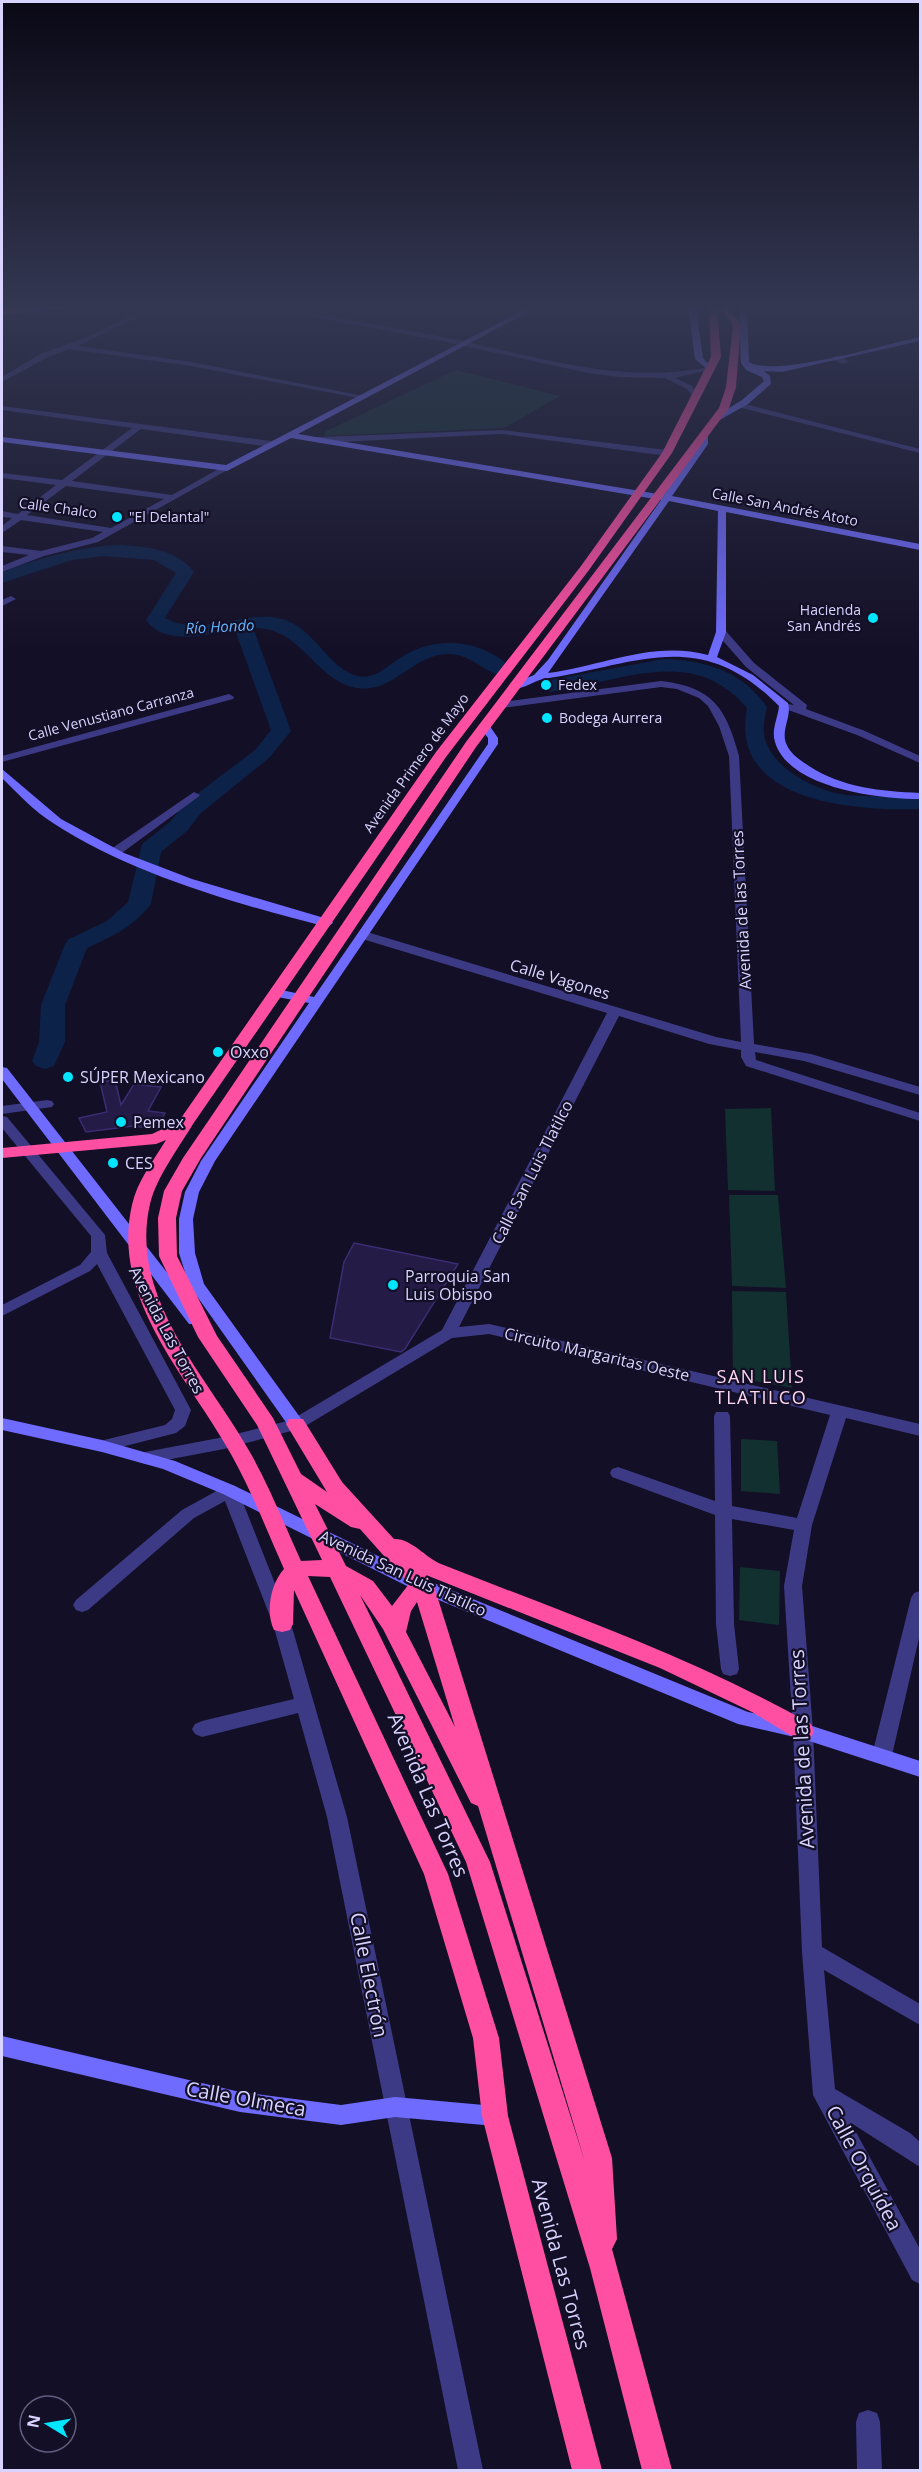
<svg xmlns="http://www.w3.org/2000/svg" width="922" height="2472" viewBox="0 0 922 2472" font-family="'Open Sans',sans-serif">
<rect width="100%" height="100%" fill="#130f26"/>
<!-- green -->
<path fill="#12302f" d="M456 370 560 396 504 428 325 436 324 432Z
M771 1108 775 1191 728 1190 725 1109Z
M729 1195H778L786 1288 732 1286Z
M732 1291 786 1292 792 1388 733 1377Z
M741 1439 777 1441 780 1494 741 1491Z
M740 1567 780 1571 779 1625 739 1620Z"/>
<g fill="none" stroke-linecap="round" stroke-linejoin="round">
<!-- river -->
<path fill="#0c2248" fill-rule="evenodd" d="M121 545C147 547 177 549 194 572L165 618C201 638 244 609 282 619 314 627 329 670 358 676 376 680 389 664 403 656 427 642 456 639 482 649 493 654 505 660 512 670L502 676C482 671 471 654 448 654 412 654 390 698 352 687 312 675 299 626 253 628L291 731 269 758 201 813 187 831 161 852 151 904C135 926 111 937 87 948L65 1005V1042L54 1066 45 1069 36 1066 32 1061 39 1042 41 1005 65 944 69 939 107 921 128 902 142 844 171 821 185 803 255 750 271 730 235 630C210 634 164 647 146 620L176 573 154 560 103 556 72 560 2 583V572C41 558 79 546 121 545Z
M663 659C705 660 742 671 767 707 765 717 762 729 765 739 774 770 817 791 846 795 871 797 896 796 920 797V809C856 811 728 803 747 708 692 643 619 683 550 692L543 690 540 686 543 682 550 680Z"/>
</g>
<!-- building -->
<path fill="#241b47" stroke="#3b2d73" stroke-width="1.5" d="M115 1080 121 1105 134 1084 161 1087 148 1111 165 1113 157 1129 133 1126 86 1132 79 1118 107 1112 100 1082Z
M354 1243 458 1264 405 1349 401 1352 330 1338 344 1262Z"/>
<g fill="none" stroke-linecap="round" stroke-linejoin="round">
<!-- street -->
<path fill="#3d3a85" fill-rule="evenodd" d="M150 307H159L78 346 191 362 368 397 364 399 191 366 69 349 46 358 2 382V377L40 354 87 337Z
M260 307H274C338 318 403 328 467 342 548 360 626 384 709 367L713 369 675 378 692 386 700 399 696 401 687 389 665 378 619 377 588 373 441 341Z
M834 356H840L849 362 842 364 834 360Z
M741 403 920 449V453L738 407 737 405Z
M2 406 271 441 275 444 271 447 141 429 72 481 172 495 224 466 231 468 98 542 44 556 2 572V566L29 555 2 552V546L41 551 92 538 103 532 21 520 2 533V526L12 518 2 517V511L18 514 56 485 2 478V473L62 480 132 428 2 410ZM66 486 164 499 111 528 27 515Z
M502 430 667 450 671 453 667 456 502 434 318 443 314 440 318 437Z
M11 596 16 599 2 606V600Z
M717 630H725L754 663 807 705 806 709 865 731 920 756V763L857 735 780 707V703L794 705 746 667 717 634Z
M661 681C713 687 726 708 739 756L754 1044 811 1054 920 1087V1095L804 1061 755 1052 756 1060 920 1113V1121L746 1066 741 1057V1050L709 1044 619 1016 459 1327 489 1324 920 1424V1436L846 1418 812 1525 802 1586 813 1731 822 1947 920 2004V2025L824 1970 835 2089 910 2133 920 2142V2167L851 2123 920 2249V2284L912 2280 813 2095 802 1952 793 1731 784 1586 794 1530 732 1519 734 1624 739 1669 737 1674 730 1676 723 1674 721 1669 716 1624 715 1515 612 1477 610 1473 612 1469 618 1467 715 1501 714 1416 716 1412H728L730 1416 732 1506 797 1518 830 1415 489 1334 452 1338 302 1428 224 1449 145 1464 139 1462 137 1458 139 1454 145 1452 224 1437 291 1420 442 1330 607 1013 359 938V932H367L716 1037 741 1042 729 756 719 726 708 706 699 698 677 689 661 687 502 708 497 705 502 702Z
M229 694 234 697 233 699 2 762V756Z
M194 792 200 795 198 797 119 855H111V849Z
M47 1100 52 1101 54 1104 52 1107 2 1114V1106Z
M2 1116 7 1117 105 1235 107 1253 191 1410 185 1426 176 1433 102 1452 96 1450 94 1446 96 1442 165 1425 172 1419 175 1410 97 1264 90 1271 2 1316V1305L80 1265 91 1252V1236L2 1128Z
M229 1484 235 1486 238 1490 291 1624 347 1817 483 2470H458L327 1817 298 1713 202 1737 195 1734 192 1729 195 1724 202 1721 294 1699 273 1624 225 1501 194 1518 88 1610 82 1612 76 1610 73 1605 76 1600 182 1510Z
M920 1591V1634L892 1755 889 1761 882 1763 875 1761 872 1755 911 1598 914 1593Z
M868 2410 877 2413 880 2422 882 2470H857L856 2422 859 2413Z"/>
<!-- secondary -->
<path fill="#6f6bff" fill-rule="evenodd" d="M529 307H538L298 434 664 495 700 444V434L704 432 708 434V444L672 496 920 544V550L726 512V632L717 657 753 675 788 703C792 716 781 730 786 743 790 754 800 760 809 766 843 788 880 791 920 793V799C881 799 789 789 775 742 771 730 778 718 779 706 699 625 637 665 543 679 533 681 524 690 513 688V684L534 675 548 660 661 500 291 438 227 471 2 442V437L226 465ZM669 501 718 511 716 632 708 655C653 640 602 666 548 673Z
M697 307H705L697 315 703 358 713 369 709 371 695 359 689 314Z
M739 307H747L749 362C775 378 886 344 920 337V341L782 372 764 371 770 376 771 384 748 404 716 422H713V418L742 400 764 381 762 377 746 370 741 363Z
M485 724 489 725 498 738V744L215 1161 199 1192 193 1219 195 1253 204 1284 302 1420 304 1424 302 1428H290L189 1285 179 1253V1219L185 1192 201 1161 309 1003 272 996 271 993 277 989 314 997 488 744V738L480 727Z
M2 769 61 819 124 853 192 879 331 920 333 923 327 927C237 904 131 874 53 823 34 811 18 794 2 778Z
M2 1067 7 1068 201 1316 203 1320 201 1324H189L2 1079Z
M2 1418 102 1440 175 1461 235 1486 429 1581 748 1712 803 1723 920 1761V1777L803 1739 738 1724 417 1591 223 1494 163 1469 102 1452 2 1430Z
M2 2036 240 2092 341 2105 395 2097 495 2106 503 2109 506 2116 503 2123 495 2126 395 2117 341 2125 240 2112 2 2056Z"/>
<!-- primary -->
<path fill="#c25bff" fill-rule="evenodd" d="M57 307H83L2 315V311Z
M686 307H693L696 316H690Z"/>
<!-- highway -->
<path fill="#ff4fa3" fill-rule="evenodd" d="M26 307H57L2 314V308Z
M709 307H717L721 357 672 453 589 570 446 757 193 1124C178 1149 157 1176 150 1204 128 1299 209 1378 251 1454 270 1488 285 1526 301 1561L322 1560 257 1425 198 1337 159 1256 158 1218 164 1191 183 1158 466 742 719 408 726 387 733 325 720 307H728L741 325 736 387 729 408 476 747 201 1158 182 1191 176 1218 177 1256 217 1336 273 1418 301 1474 327 1492 286 1424 289 1419H303L342 1482 394 1539C411 1538 426 1558 441 1564 567 1614 693 1657 811 1724L814 1731 811 1738 803 1740 795 1738 752 1712 660 1668 426 1575 434 1586 612 2158 617 2239 612 2249 672 2470H642L590 2268 466 1862 330 1577 308 1576 448 1874 499 2038 508 2116 602 2470H572L482 2116 473 2038 424 1874 294 1590 293 1624 290 1630 282 1632 274 1630C265 1612 271 1583 284 1569 267 1531 252 1492 232 1456 190 1379 110 1300 132 1205 137 1181 154 1160 166 1140L156 1144 2 1158V1148L152 1134 179 1121 436 752 581 566 662 453 711 357ZM315 1504 351 1527 360 1529 409 1584 392 1606 373 1581 346 1566ZM360 1595 383 1629 471 1803 478 1806 585 2162 490 1862ZM417 1602 455 1727 406 1632 411 1611Z"/>
</g>
<!-- sky -->
<linearGradient id="sky" x2="0" y2="1"><stop stop-color="#0a0815"/><stop offset="0.47" stop-color="#333752"/><stop offset="1" stop-color="#333752" stop-opacity="0"/></linearGradient>
<rect width="922" height="653" fill="url(#sky)"/>
<!-- markers -->
<g fill="#00e5ff" stroke="#130f26" stroke-width="2">
<circle cx="117" cy="517" r="6"/>
<circle cx="873" cy="618" r="6"/>
<circle cx="546" cy="685" r="6"/>
<circle cx="547" cy="718" r="6"/>
<circle cx="218" cy="1052" r="6"/>
<circle cx="68" cy="1077" r="6"/>
<circle cx="121" cy="1122" r="6"/>
<circle cx="113" cy="1163" r="6"/>
<circle cx="393" cy="1285" r="6"/>
</g>
<g text-anchor="middle" stroke-width="4.5" stroke-linejoin="round" paint-order="stroke">
<!-- far-street labels -->
<g font-size="14" fill="#d9d4ff" stroke="#130f26">
<text transform="translate(785 507) rotate(11)" y="5">Calle San Andrés Atoto</text>
<text transform="translate(58 508) rotate(8)" y="5">Calle Chalco</text>
<text transform="translate(111 714) rotate(-15)" y="5">Calle Venustiano Carranza</text>
<text transform="translate(416 763) rotate(-54)" y="5">Avenida Primero de Mayo</text>
</g>
<!-- far-poi labels -->
<g font-size="14" fill="#d9d4ff" stroke="#130f26" text-anchor="start">
<text x="129" y="522">"El Delantal"</text>
<text x="861" y="615" text-anchor="end">Hacienda<tspan x="861" dy="16">San Andrés</tspan></text>
<text x="558" y="690">Fedex</text>
<text x="559" y="723">Bodega Aurrera</text>
</g>
<!-- far-water labels -->
<g font-size="15" font-style="italic" fill="#62b6ff" stroke="#130f26">
<text transform="translate(220 627) rotate(-3)" y="5">Río Hondo</text>
</g>
<!-- street labels -->
<g font-size="16" fill="#d9d4ff" stroke="#130f26">
<text transform="translate(741 910) rotate(-93)" y="6">Avenida de las Torres</text>
<text transform="translate(560 979) rotate(17)" y="6">Calle Vagones</text>
<text transform="translate(532 1172) rotate(-63)" y="6">Calle San Luis Tlatilco</text>
<text transform="translate(167 1330) rotate(62)" y="6">Avenida Las Torres</text>
<text transform="translate(597 1354) rotate(13)" y="6">Circuito Margaritas Oeste</text>
<text transform="translate(403 1573) rotate(25)" y="6">Avenida San Luis Tlatilco</text>
</g>
<!-- poi labels -->
<g font-size="16" fill="#d9d4ff" stroke="#130f26" text-anchor="start">
<text x="230" y="1058">Oxxo</text>
<text x="80" y="1083">SÚPER Mexicano</text>
<text x="133" y="1128">Pemex</text>
<text x="125" y="1169">CES</text>
<text x="405" y="1282">Parroquia San<tspan x="405" dy="18">Luis Obispo</tspan></text>
</g>
<!-- neighbourhood labels -->
<g font-size="18" letter-spacing="1.5" fill="#ffd6f0" stroke="#130f26">
<text x="761" y="1383">SAN LUIS<tspan x="761" dy="21">TLATILCO</tspan></text>
</g>
<!-- near-street labels -->
<g font-size="20" fill="#d9d4ff" stroke="#130f26">
<text transform="translate(802 1749) rotate(-93)" y="7">Avenida de las Torres</text>
<text transform="translate(428 1795) rotate(67)" y="7">Avenida Las Torres</text>
<text transform="translate(369 1975) rotate(79)" y="7">Calle Electrón</text>
<text transform="translate(246 2099) rotate(10)" y="7">Calle Olmeca</text>
<text transform="translate(864 2168) rotate(62)" y="7">Calle Orquídea</text>
<text transform="translate(561 2264) rotate(75)" y="7">Avenida Las Torres</text>
</g>
</g>
<!-- border -->
<rect width="922" height="2472" fill="none" stroke="#d9d4ff" stroke-width="6"/>
<!-- north arrow -->
<g transform="translate(48 2424) rotate(281)"><circle r="28" fill="#130f26" stroke="#625e7d" stroke-width="1.5"/>
<path d="M0-4.5L10 22L0 15L-10 22Z" fill="#00e5ff"/>
<text y="-9" font-size="16" font-weight="bold" text-anchor="middle" fill="#d9d4ff">N</text>
</g>
</svg>
